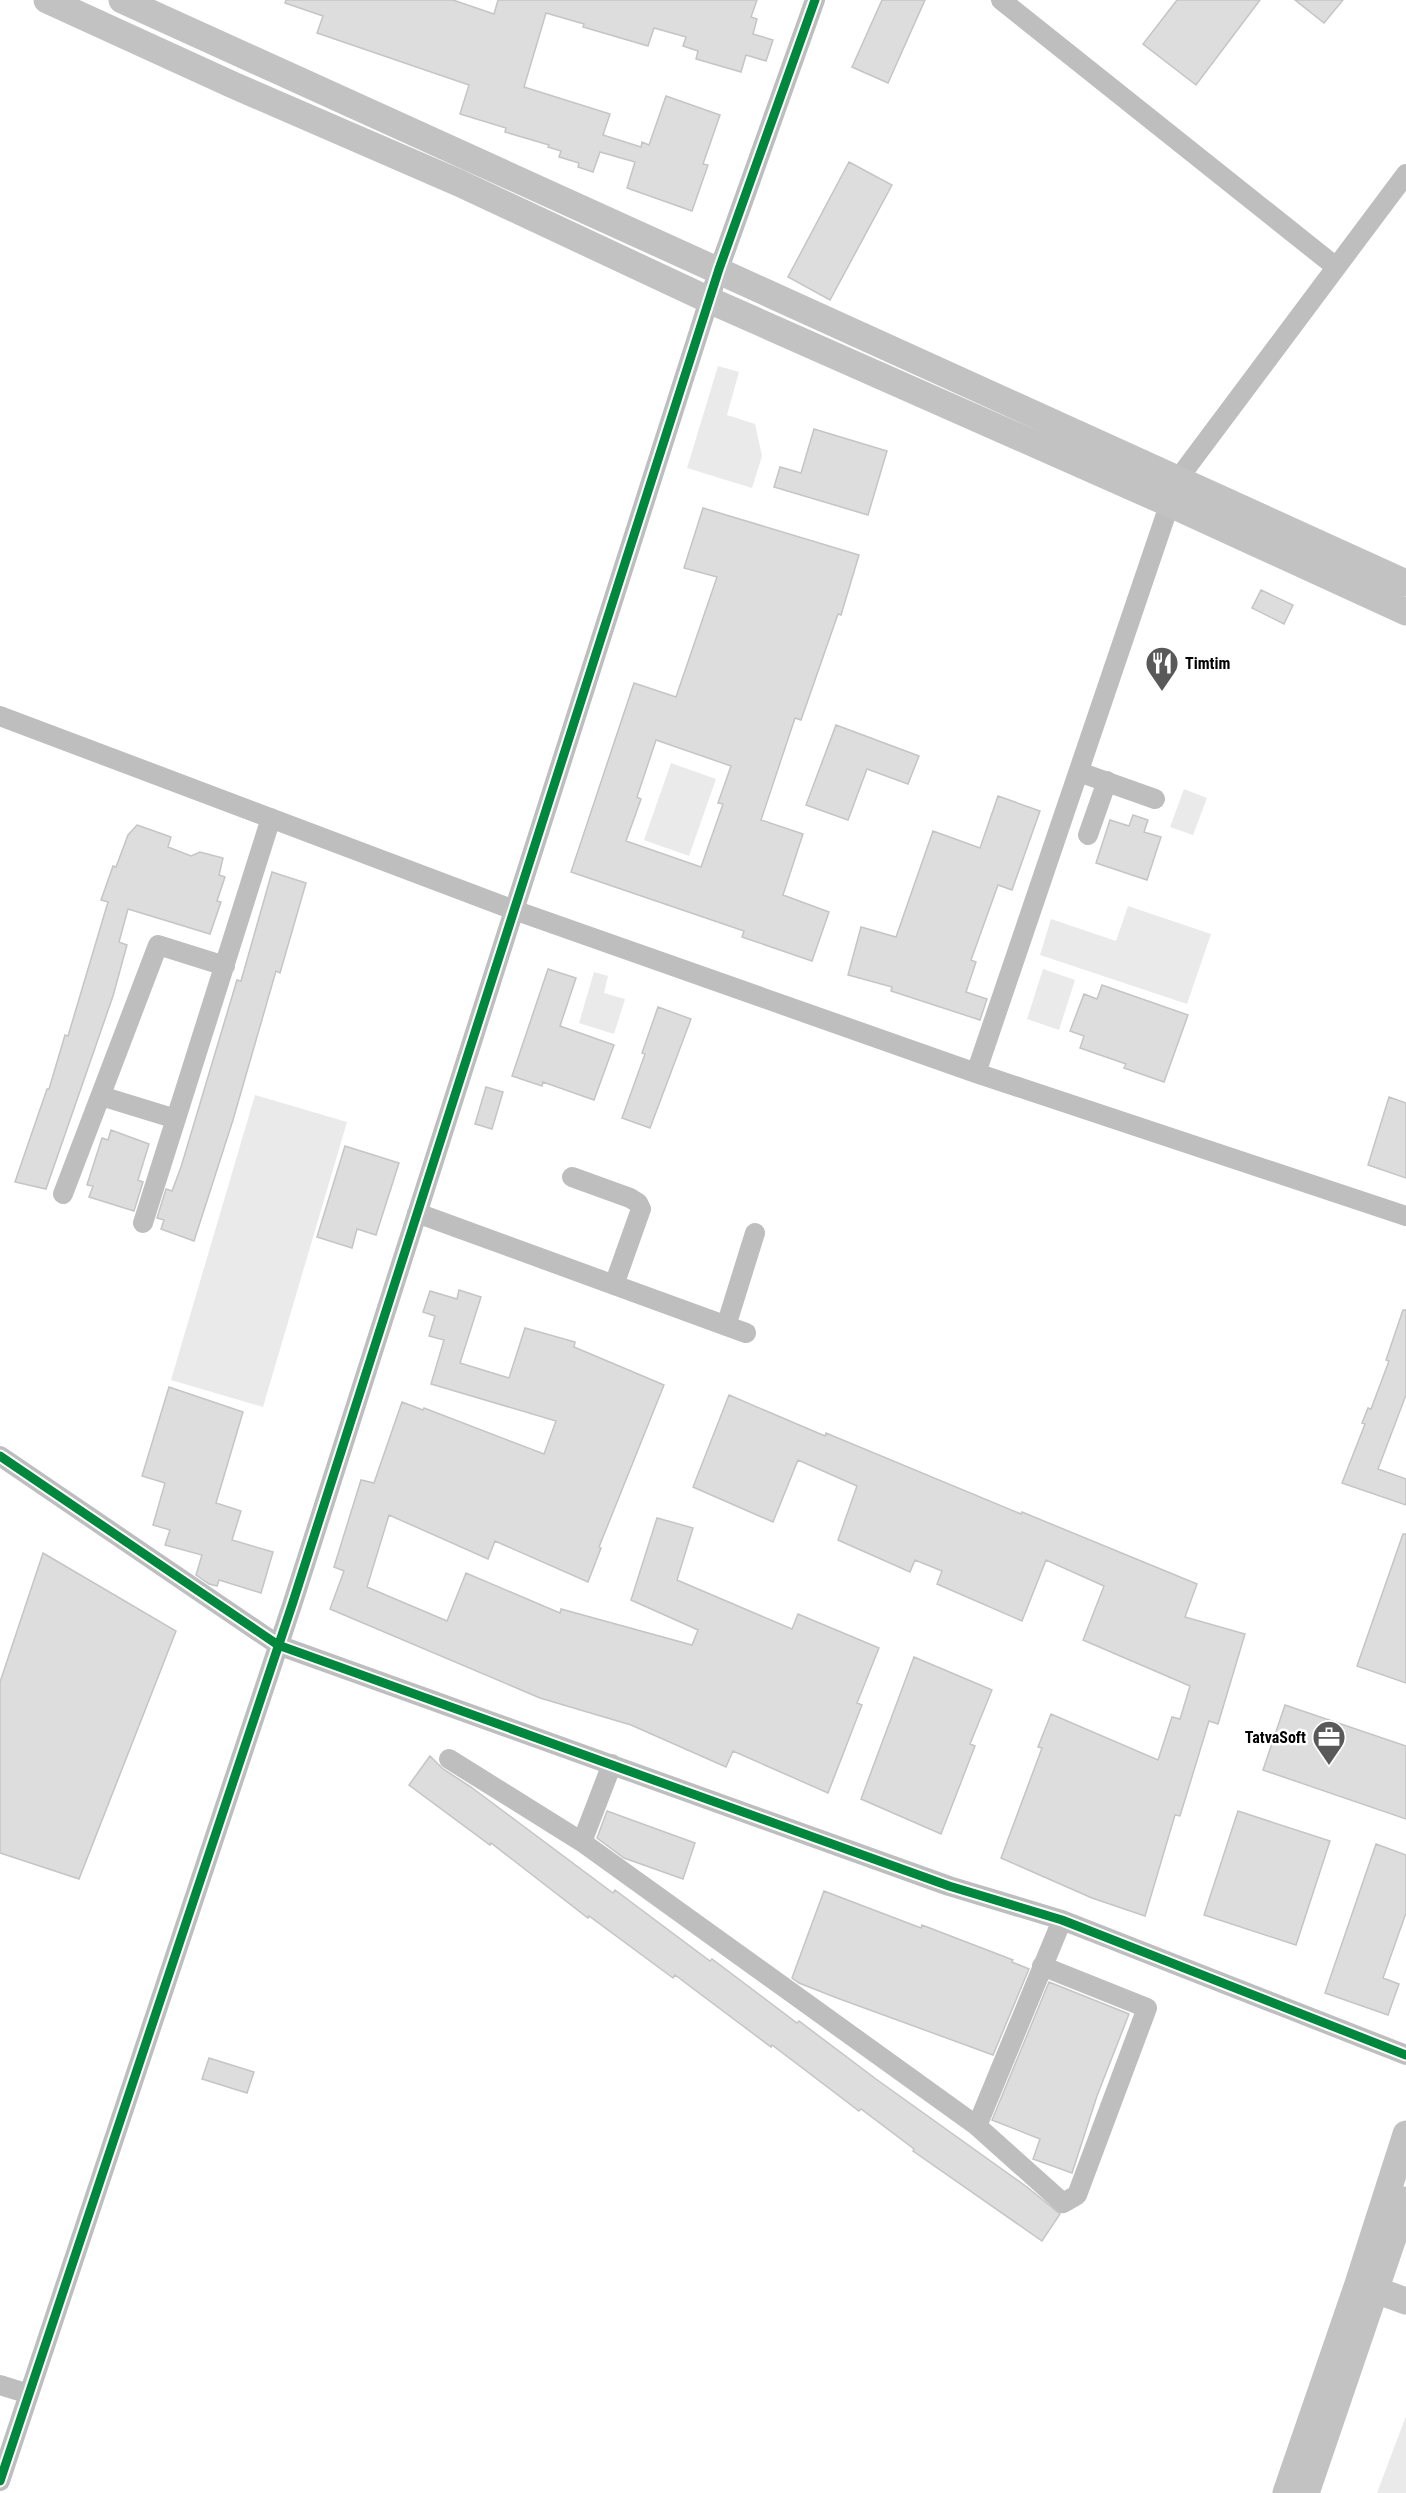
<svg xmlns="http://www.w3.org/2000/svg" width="1406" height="2493" viewBox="0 0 1406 2493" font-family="'Roboto Condensed',sans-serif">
<rect width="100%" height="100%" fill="#fff"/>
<!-- green -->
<path fill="#eaeaea" d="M718 366 739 372 727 415 755 424 762 456 752 488 687 468Z
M671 763 716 779 689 856 644 840Z
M1184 789 1207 798 1193 835 1170 827Z
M1128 906 1211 934 1187 1004 1040 955 1051 919 1116 941Z
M1043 969 1075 980 1059 1030 1027 1019Z
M594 972 608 976 604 993 625 999 614 1034 579 1023Z
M255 1095 347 1122 263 1407 171 1380Z
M1406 2416V2493H1377Z"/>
<!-- building -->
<path fill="#ddd" stroke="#c5c5c5" stroke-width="1.5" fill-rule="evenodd" d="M286 0H453L494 14 498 0H757L751 17 757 19 753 34 773 40 766 61 746 55 741 72 696 59 698 51 683 46 686 37 654 28 648 46 583 27 584 24 546 13 524 87 610 114 603 135 641 147 642 142 649 145 666 96 720 115 703 164 708 165 692 211 627 188 635 162 600 152 593 172 578 167 579 163 559 157 561 151 548 147 549 145 505 132 506 128 460 114 469 85 317 33 323 16 285 3Z
M882 0H925L888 83 852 67Z
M1177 0H1260L1196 85 1143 44Z
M1295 0H1343L1324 23Z
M849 162 892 185 830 300 788 277Z
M814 429 887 451 868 515 774 487 780 467 801 473Z
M703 508 859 555 841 615 838 614 801 720 795 718 761 820 803 834 783 895 829 912 812 961 742 937 744 931 571 872 634 683 676 697 717 577 684 568ZM656 740 731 766 718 803 723 804 701 867 626 841 641 799 637 797Z
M1261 590 1293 605 1284 624 1252 608Z
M836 725 919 756 908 784 867 769 848 820 806 805Z
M998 796 1040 811 1012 890 998 885 971 960 976 962 966 992 987 999 980 1020 891 991 892 987 848 975 861 927 896 937 933 831 980 848Z
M1133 815 1148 820 1144 832 1161 837 1147 880 1096 863 1110 820 1129 826Z
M137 825 171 837 168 847 191 856 200 852 223 858 219 875 225 877 217 901 221 902 210 934 128 909 119 942 127 945 113 996 46 1189 15 1182 47 1089H49L65 1035 68 1036 108 902 101 900 113 866 116 867 128 835Z
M272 872 306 883 280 973 276 971 233 1120 194 1241 161 1229 164 1220 157 1218 166 1189 172 1191 181 1167 237 980 241 981Z
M548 969 576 978 560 1026 614 1045 594 1100 543 1082 542 1086 512 1076Z
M1102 985 1188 1015 1164 1082 1124 1068 1126 1064 1080 1048 1084 1036 1070 1031 1084 994 1097 999Z
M658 1007 691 1019 650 1128 622 1118 645 1054 642 1053Z
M486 1087 503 1092 492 1129 475 1124Z
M1389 1097 1406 1103V1178L1368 1165Z
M111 1130 149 1144 138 1180 143 1182 134 1211 89 1197 93 1186 87 1185 102 1138 108 1140Z
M345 1146 399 1163 376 1235 357 1229 352 1248 317 1237Z
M459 1290 481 1297 460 1363 509 1378 525 1328 575 1342 574 1347 664 1385 599 1547 601 1548 588 1582 495 1541 488 1559 389 1515 367 1587 447 1621 466 1573 560 1613 561 1609 692 1645 698 1630 631 1600 657 1518 693 1528 677 1580 792 1629 798 1614 879 1648 857 1703 862 1705 828 1793 733 1751 726 1767 631 1725 540 1698 330 1609 344 1571 334 1567 361 1480 374 1483 402 1402 423 1410 424 1408 544 1454 556 1421 431 1384 444 1340 429 1336 435 1316 423 1312 430 1291 457 1299Z
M1403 1310H1406V1395L1378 1469 1406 1479V1505L1342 1483 1365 1424 1362 1423 1368 1408 1371 1409 1389 1361 1386 1360Z
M169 1387 243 1412 216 1503 241 1511 232 1540 273 1552 261 1593 219 1580 217 1586 209 1584 196 1575 202 1555 165 1545 170 1530 153 1525 165 1483 142 1476Z
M729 1395 825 1436 826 1433 1021 1514 1022 1512 1197 1584 1185 1617 1245 1634 1218 1724 1209 1721 1180 1816 1175 1815 1145 1916 1092 1898 1001 1858 1042 1748 1038 1747 1051 1714 1158 1760 1172 1717 1180 1719 1190 1686 1083 1640 1104 1586 1046 1560 1022 1621 937 1584 942 1571 915 1560 910 1572 838 1540 857 1486 798 1460 773 1522 693 1487Z
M1403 1534H1406V1683L1357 1666Z
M43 1553 176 1631 79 1879 0 1853V1682Z
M914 1657 992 1690 970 1744 975 1746 941 1834 861 1799Z
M1285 1705 1406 1746V1819L1263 1770Z
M430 1756 443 1769 471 1787 613 1893 615 1890 710 1961 712 1959 797 2023 799 2021 876 2079 1027 2187 1060 2214 1042 2241 913 2151 914 2149 861 2109 859 2111 772 2045 771 2047 675 1975 673 1978 589 1916 588 1918 491 1843 490 1845 409 1785Z
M607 1811 695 1843 683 1879 624 1858 597 1838Z
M1238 1811 1330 1841 1296 1945 1204 1915Z
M1376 1844 1406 1855V1913L1383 1978 1399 1984 1388 2015 1325 1993Z
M824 1891 921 1928 922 1925 1013 1960 1012 1962 1029 1969 993 2055 837 1998 799 1983 792 1978Z
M1049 1982 1129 2014 1097 2096 1072 2173 1033 2159 1040 2139 992 2120Z
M209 2058 254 2072 247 2093 202 2079Z"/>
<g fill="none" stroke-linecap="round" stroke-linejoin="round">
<!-- street -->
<path stroke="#bebebe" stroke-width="20" d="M1001 0 1336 267
M0 716 514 910 976 1073 1406 1216
M1079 772 1155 799
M1088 835 1107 781
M976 1073 1178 479 1406 174
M101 1096 176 1119
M572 1177 630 1198 638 1203 641 1209 614 1285
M63 1194 158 945 225 966
M417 1213 746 1333
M143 1223 271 818
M726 1326 755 1233
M0 1456 278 1645 949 1886 1062 1920 1406 2055
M449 1759 582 1842 977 2126 1062 1920
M582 1842 612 1764
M977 2126 1063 2203 1077 2195 1147 2008 1042 1966
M0 2385 29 2394
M0 2481 293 1602 719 269 815 0"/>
<!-- secondary -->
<path stroke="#c2c2c2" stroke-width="27" d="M47 0 233 85 459 183 709 300 1170 504 1406 612
M122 0 1406 583
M1359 2284 1406 2301
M1286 2493 1358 2284 1406 2134
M1306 2493 1406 2200"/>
<defs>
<path id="cycleway" d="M0 1456 278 1645 949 1886 1062 1920 1406 2055
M0 2481 293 1602 719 269 815 0"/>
</defs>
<!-- cycleway casing -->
<use href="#cycleway" stroke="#fff" stroke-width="13"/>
<!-- cycleway -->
<use href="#cycleway" stroke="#00873e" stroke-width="9"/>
</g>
<!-- icons -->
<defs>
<symbol id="restaurant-pin" viewBox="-11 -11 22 30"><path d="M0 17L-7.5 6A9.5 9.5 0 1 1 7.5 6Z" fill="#595959" stroke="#fff"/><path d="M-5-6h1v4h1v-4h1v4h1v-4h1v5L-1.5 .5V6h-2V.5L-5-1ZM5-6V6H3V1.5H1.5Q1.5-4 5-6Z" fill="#fff"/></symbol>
<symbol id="office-pin" viewBox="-11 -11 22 30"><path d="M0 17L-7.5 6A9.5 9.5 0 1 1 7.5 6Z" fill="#595959" stroke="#fff"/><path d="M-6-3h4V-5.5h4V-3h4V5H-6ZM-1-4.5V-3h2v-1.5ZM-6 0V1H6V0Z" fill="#fff"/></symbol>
</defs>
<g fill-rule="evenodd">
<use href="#restaurant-pin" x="1143" y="644" width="38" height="52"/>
<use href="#office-pin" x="1310" y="1718" width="38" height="52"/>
</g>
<g text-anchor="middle" stroke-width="5" stroke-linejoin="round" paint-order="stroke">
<!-- poi labels -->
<g font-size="16" font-weight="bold" fill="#000" stroke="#fff" text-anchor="start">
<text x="1185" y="669">Timtim</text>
<text x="1306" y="1743" text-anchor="end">TatvaSoft</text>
</g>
</g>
</svg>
